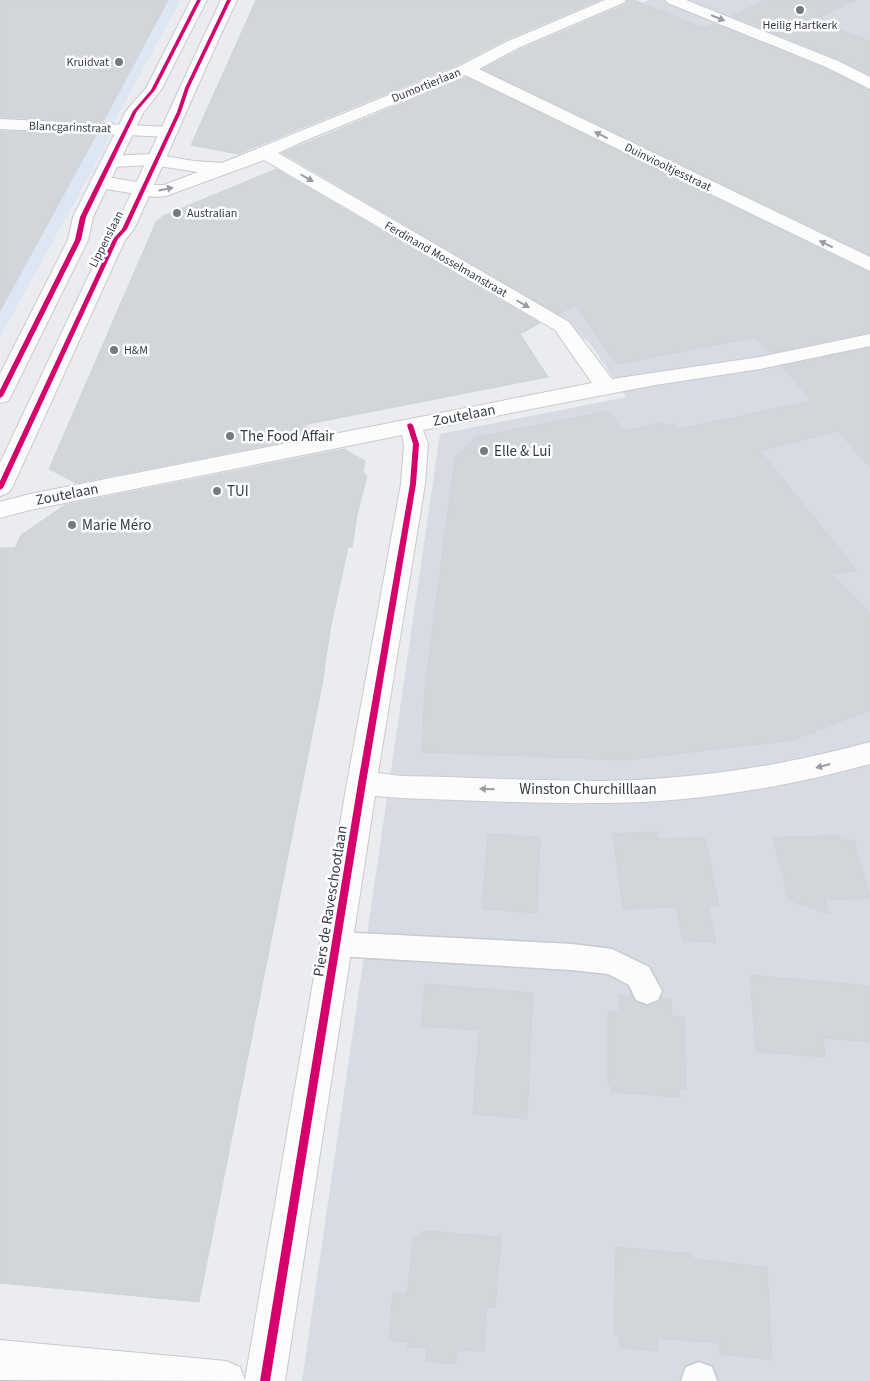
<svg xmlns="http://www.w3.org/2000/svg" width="870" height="1381" viewBox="0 0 870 1381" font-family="'Source Sans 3',sans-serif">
<rect width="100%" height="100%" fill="#eaecf0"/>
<!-- residential -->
<path fill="#d7dce4" d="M649 0H870V1381H302L440 434 626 397 590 343 548 310 285 154Z"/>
<!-- commercial -->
<path fill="#dde6f3" d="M0 0H181L117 116 105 147 0 337Z"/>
<!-- building -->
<path fill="#d2d5da" stroke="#d0d3d8" d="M0 0H168L103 122 0 117Z
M256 0H600L505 40 459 64 238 154 191 145Z
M628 0H634L703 28 714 24 825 69 870 91V255L483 69 519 50 624 5Z
M771 0H856L814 20 870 41V75L839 59 732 16 761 2Z
M465 77 870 273V332L770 353 756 337 617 364 575 305 558 314 282 153Z
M0 131 96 135 0 311Z
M276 169 540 323 520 334 548 377 303 425 320 435 76 483 49 469 156 222 163 216Z
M870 348V468L838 431 760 451 857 570 832 575 870 613V710L793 740 626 760 422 752 425 688 455 457 476 437 609 411 623 431 662 423 665 426 674 424 678 429 812 401 782 366Z
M344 449 365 461 363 472 367 476 357 515 352 547H348L330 630 322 685 199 1302 0 1283V548H15L21 535 65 505Z
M657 832 658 839 705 838 719 906H708L716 943 683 940 676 907 623 909 613 834Z
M488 834 540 837 537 913 482 909Z
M839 835 840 840H854L870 898 825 900 829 914 789 900 773 838Z
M750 975 870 986V1042L823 1038 825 1057 756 1052Z
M425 984 533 993 527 1119 473 1114 479 1030 421 1026Z
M619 995 632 996 635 1002 646 1006 659 1002 661 998 671 999 672 1016 684 1017 686 1090 679 1089 680 1097 611 1092V1085H608V1011L619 1012Z
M425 1231 501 1237 495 1308 486 1307 484 1351 458 1350 455 1364 426 1361 427 1348 407 1347 408 1342 389 1340 393 1293 407 1294 414 1238Z
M616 1247 693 1254V1259L767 1267 772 1360 720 1354V1343L658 1338V1351L619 1347V1334H614Z"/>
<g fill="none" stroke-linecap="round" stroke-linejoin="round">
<defs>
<path id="service" d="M337 932 572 944 612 949 649 967 662 991 658 1000 647 1004 636 1000 629 985 608 974 572 970 337 956 327 953 322 944 327 935Z
M699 1362 712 1367 717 1381H681L686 1367Z"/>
<path id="minor" d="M605 0H626L623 3 518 48 479 69 870 257V271L465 75 304 141 278 153 569 322 612 379 760 357 870 334V346L760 369 655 385 423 430 428 444 425 484 378 773 401 776C468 777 535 781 601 781 692 780 783 766 870 742V764C783 788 692 803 601 803 535 804 468 800 401 798L375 796 285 1381 0 1380V1340L226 1361 240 1367 245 1380 347 783 401 484 404 444 402 435 30 510 0 518V502L30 494 592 383 555 330 264 160 166 196 155 197 100 188 93 186 91 182 93 178 100 176 155 185H164L198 172 152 165 111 167 105 166 102 162 105 158 128 155 152 154 194 161 222 163 460 66 506 42Z
M665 0H686L838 61 870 77V89L826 67 668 3Z
M0 119 169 127 175 128 178 132 175 136 169 137 0 129Z"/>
<path id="tertiary" d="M191 0H207L161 90 143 113 93 217 88 240 11 396 8 401 0 403V374L68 240 73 217 126 111 146 88Z
M221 0H237C201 76 169 153 134 229L125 240 12 488 8 493 0 496V463L106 239 115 228C151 152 185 75 221 0Z"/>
</defs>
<!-- service casing -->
<use href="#service" stroke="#c7cace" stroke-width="3"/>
<!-- minor casing -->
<use href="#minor" stroke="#c7cace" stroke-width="2"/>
<!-- tertiary casing -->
<use href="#tertiary" stroke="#c7cace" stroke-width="2"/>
<!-- service -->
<use href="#service" fill="#fcfcfd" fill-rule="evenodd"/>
<!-- minor -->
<use href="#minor" fill="#fcfcfd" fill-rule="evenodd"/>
<!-- tertiary -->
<use href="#tertiary" fill="#fcfcfd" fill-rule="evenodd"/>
<defs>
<path id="cycleway" d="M197 0H201L155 90 137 111 86 217 81 240 3 396 0 398V390L75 240 80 217 133 111 151 90Z
M227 0H231L189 88 181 112 127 229 118 239 3 488 0 490V481L113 239 122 229 177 112 185 88Z
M410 423 413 425 419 444 416 484 366 783 270 1381H260L358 783 410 484 413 444 407 425Z"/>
</defs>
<!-- cycleway casing -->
<use href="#cycleway" stroke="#fff" stroke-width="3"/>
<!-- cycleway -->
<use href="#cycleway" fill="#d6006c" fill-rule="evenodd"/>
</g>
<!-- one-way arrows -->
<defs><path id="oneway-solid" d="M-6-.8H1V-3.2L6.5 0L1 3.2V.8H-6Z" transform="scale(1.25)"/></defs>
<g fill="#999ca2">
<use href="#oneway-solid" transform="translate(718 18) rotate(22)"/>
<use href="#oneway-solid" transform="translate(601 135) rotate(-154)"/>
<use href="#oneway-solid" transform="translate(307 178) rotate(30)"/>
<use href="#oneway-solid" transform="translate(166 189) rotate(-11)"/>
<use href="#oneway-solid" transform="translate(826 244) rotate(-154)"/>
<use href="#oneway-solid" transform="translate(523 304) rotate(30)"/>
<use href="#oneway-solid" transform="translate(823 766) rotate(165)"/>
<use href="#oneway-solid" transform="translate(487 789) rotate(-178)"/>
</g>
<!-- markers -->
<g fill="#757a82" stroke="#fff" stroke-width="2">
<circle cx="800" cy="10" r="5"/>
<circle cx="119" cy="62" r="5"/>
<circle cx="177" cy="213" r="5"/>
<circle cx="114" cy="350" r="5"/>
<circle cx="230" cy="436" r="5"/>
<circle cx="484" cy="451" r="5"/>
<circle cx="217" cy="491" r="5"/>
<circle cx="72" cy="525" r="5"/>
</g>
<g text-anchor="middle" stroke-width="5" stroke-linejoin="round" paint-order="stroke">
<!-- far-poi labels -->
<g font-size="12" fill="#363c46" stroke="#fff" text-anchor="start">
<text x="800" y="29" text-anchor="middle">Heilig Hartkerk</text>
<text x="109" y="66" text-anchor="end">Kruidvat</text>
<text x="187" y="217">Australian</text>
<text x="124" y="354">H&amp;M</text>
</g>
<!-- far-street labels -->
<g font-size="12" fill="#363c46" stroke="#fff">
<text transform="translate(426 85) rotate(-22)" y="4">Dumortierlaan</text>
<text transform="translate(70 127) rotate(2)" y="4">Blancgarinstraat</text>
<text transform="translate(668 167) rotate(26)" y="4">Duinviooltjesstraat</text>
<text transform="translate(106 239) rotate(-63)" y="4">Lippenslaan</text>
<text transform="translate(446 259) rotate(30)" y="4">Ferdinand Mosselmanstraat</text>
</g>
<!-- street labels -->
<g font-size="15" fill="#363c46" stroke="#fff">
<text transform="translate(464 415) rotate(-11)" y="5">Zoutelaan</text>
<text transform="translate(67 494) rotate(-11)" y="5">Zoutelaan</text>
<text x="588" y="794">Winston Churchilllaan</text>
<text transform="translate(330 901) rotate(-81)" y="5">Piers de Raveschootlaan</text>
</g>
<!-- poi labels -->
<g font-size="15" fill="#363c46" stroke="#fff" text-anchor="start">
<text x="240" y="441">The Food Affair</text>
<text x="494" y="456">Elle &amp; Lui</text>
<text x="227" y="496">TUI</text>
<text x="82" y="530">Marie Méro</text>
</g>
</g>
</svg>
